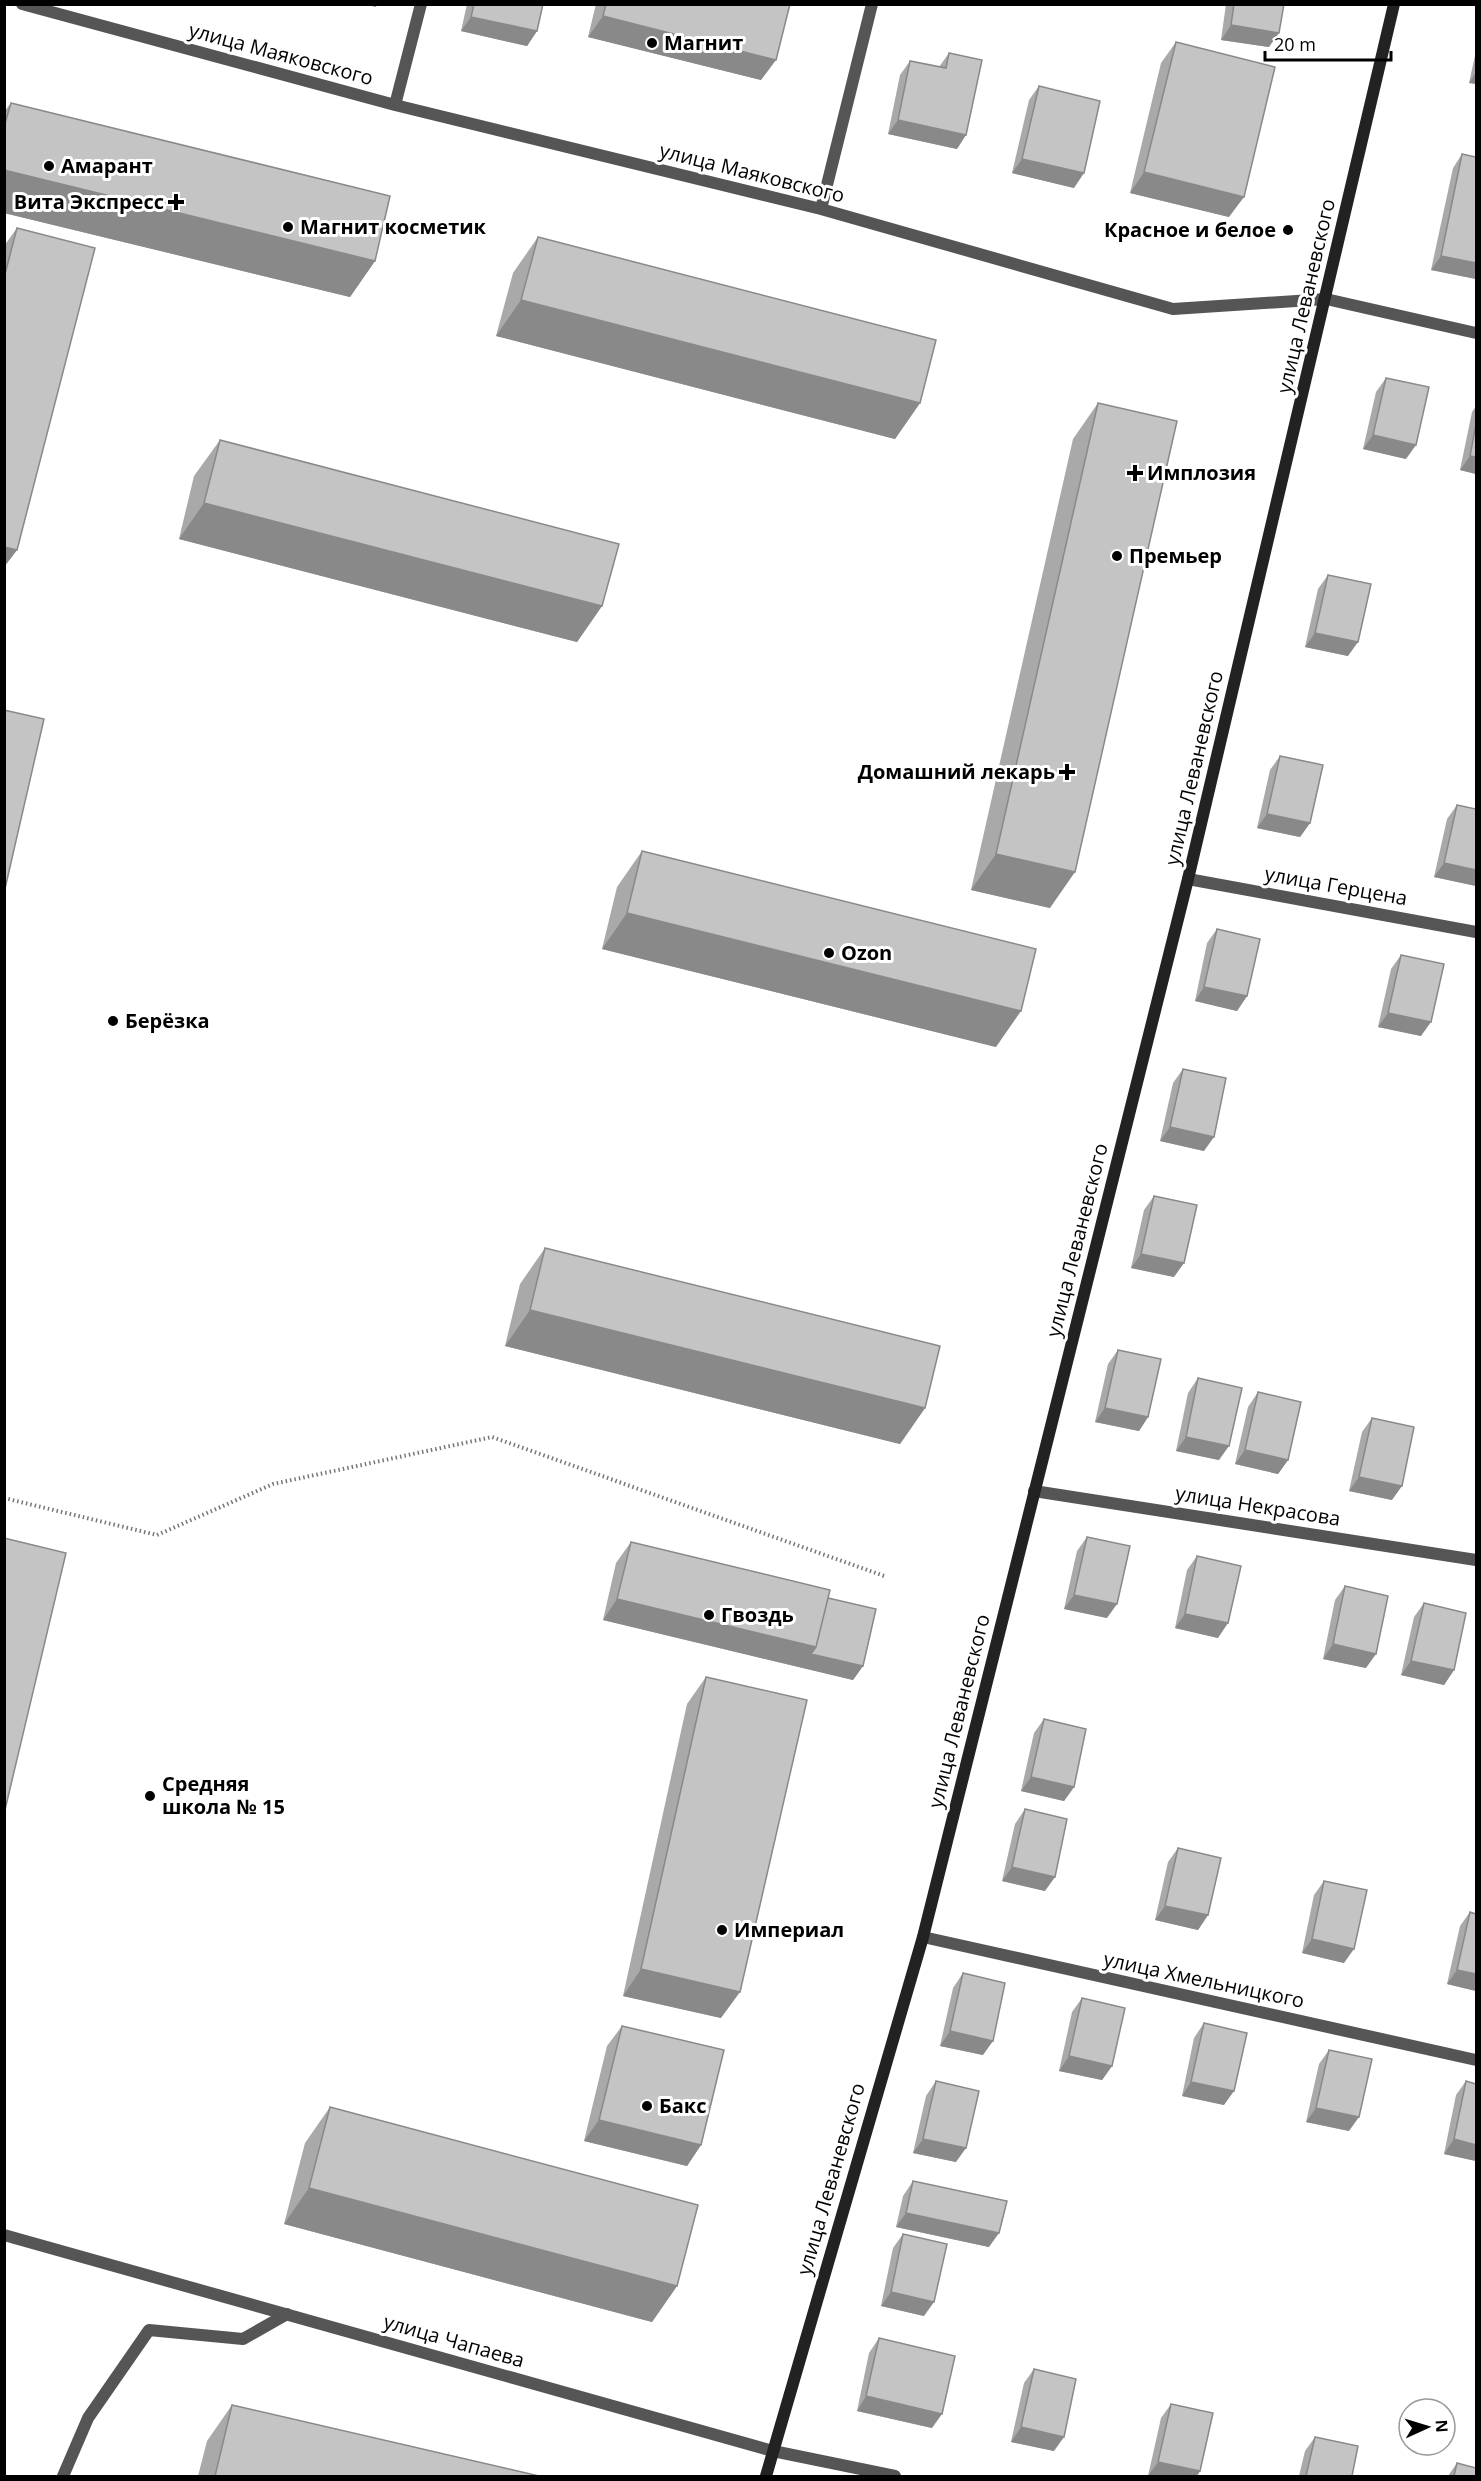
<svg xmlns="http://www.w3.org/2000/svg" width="1481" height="2481" viewBox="0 0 1481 2481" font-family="'Open Sans',sans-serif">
<rect width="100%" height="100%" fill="#fff"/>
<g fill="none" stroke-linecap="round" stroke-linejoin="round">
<!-- path -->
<path stroke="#777" stroke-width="4" stroke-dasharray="1.5 3" stroke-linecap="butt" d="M4 1498 157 1535 273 1484 492 1437 884 1576"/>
<!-- lane -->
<path stroke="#555" stroke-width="12" d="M63 2476 88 2418 149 2330 243 2339 287 2314"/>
<!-- street -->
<path stroke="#555" stroke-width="12" d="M22 4 395 105 821 209 1173 309 1326 299 1476 333
M395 105 421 4
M821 209 872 4
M1188 879 1476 932
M1034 1491 1476 1560
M923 1937 1476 2060
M4 2235 773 2451 895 2476"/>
<!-- secondary -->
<path stroke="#222" stroke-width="12" d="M766 2476 923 1937 1188 879 1394 4"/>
</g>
<!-- wall -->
<path fill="#a9a9a9" d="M467 4H543L537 31 527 46 461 31Z
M596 4H790L761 80 588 37Z
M1226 4H1284L1269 47 1221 40Z
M1176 42 1229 217 1130 193 1161 63Z
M1476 51V84L1469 83Z
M949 53 957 149 888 134 900 75 910 61 939 67Z
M1039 86 1074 188 1012 173 1029 100Z
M11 103 375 261 350 297 4 213V112Z
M1462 154 1476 279 1431 270 1453 168Z
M17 228V550L4 567V246Z
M538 237 920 403 895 439 496 336 513 273Z
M1386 378 1406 459 1363 449 1376 392Z
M1098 403 1050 908 971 890 1073 439Z
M1476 406V474L1460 470 1472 412Z
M220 440 602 606 577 642 179 539 194 476Z
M1328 575 1348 656 1305 647 1318 589Z
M1280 756 1310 823 1300 837 1257 828 1270 770Z
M1457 805 1476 809V886L1434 877 1447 819Z
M642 851 996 1047 602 949 617 887Z
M1217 929 1247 996 1237 1011 1195 1001 1207 943Z
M1401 955 1421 1036 1378 1027 1391 969Z
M1183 1069 1204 1151 1160 1141 1173 1083Z
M1154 1196 1174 1277 1131 1268 1144 1210Z
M545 1248 925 1408 900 1444 505 1346 520 1284Z
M1118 1350 1148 1417 1139 1431 1095 1422 1108 1364Z
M1198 1378 1219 1460 1176 1451 1188 1393Z
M1258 1392 1288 1460 1278 1474 1235 1464 1248 1407Z
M1372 1418 1392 1500 1349 1491 1362 1432Z
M1087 1537 1107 1618 1064 1609 1077 1551Z
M631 1542 828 1598 863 1666 853 1680 603 1620 616 1563Z
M1197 1556 1218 1638 1175 1628 1187 1570Z
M1345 1586 1366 1668 1323 1659 1335 1600Z
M1424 1603 1454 1670 1444 1685 1401 1675 1414 1617Z
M706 1677 721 2018 623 1996 687 1704Z
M1044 1719 1074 1787 1064 1801 1021 1791 1034 1733Z
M1025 1809 1045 1891 1002 1881 1015 1824Z
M1178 1848 1208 1915 1198 1930 1155 1920 1168 1862Z
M1324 1881 1344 1963 1302 1953 1314 1895Z
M1470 1912 1476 1914V1991L1447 1984 1460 1926Z
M963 1973 983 2055 940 2046 953 1988Z
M1082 1998 1112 2066 1102 2080 1059 2071 1072 2012Z
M1204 2023 1224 2105 1182 2096 1194 2038Z
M622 2026 701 2145 687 2166 584 2141 607 2046Z
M1329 2050 1349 2131 1306 2122 1319 2064Z
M936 2081 956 2162 913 2153 926 2096Z
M1466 2081 1476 2161 1444 2154 1456 2095Z
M330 2107 677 2286 652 2322 284 2224 305 2143Z
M913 2181 989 2247 896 2227 903 2196Z
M903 2234 924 2316 881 2306 893 2248Z
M879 2338 932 2428 857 2411 869 2353Z
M1034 2369 1054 2451 1011 2442 1024 2383Z
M1171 2404 1200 2471 1197 2476H1148L1161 2418Z
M232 2405 539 2476H198L207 2441Z
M1315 2437 1352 2476H1299L1305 2451Z
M1457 2463 1476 2476H1448Z"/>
<!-- shaded-wall -->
<path fill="#898989" d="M362 4H377L376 7Z
M603 16 776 60 761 80 588 37Z
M471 17 537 31 527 46 461 31Z
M1231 25 1279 33 1269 47 1221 40Z
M1476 72V84L1469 83Z
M898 120 966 135 957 149 888 134Z
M1022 159 1084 173 1074 188 1012 173Z
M4 170 375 261 350 297 4 213Z
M1144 172 1244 197 1229 217 1130 193Z
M1441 256 1476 263V279L1431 270Z
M521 300 920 403 895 439 496 336Z
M1373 435 1416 445 1406 459 1363 449Z
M1470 456 1476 457V474L1460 470Z
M204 503 602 606 577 642 179 539Z
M4 547 17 550 4 567Z
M1315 633 1358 642 1348 656 1305 647Z
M1267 814 1310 823 1300 837 1257 828Z
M996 854 1075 872 1050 908 971 890Z
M1444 863 1476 870V886L1434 877Z
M627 913 1021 1011 996 1047 602 949Z
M1204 987 1247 996 1237 1011 1195 1001Z
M1388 1013 1431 1022 1421 1036 1378 1027Z
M1170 1127 1214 1137 1204 1151 1160 1141Z
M1141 1254 1184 1263 1174 1277 1131 1268Z
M530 1310 925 1408 900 1444 505 1346Z
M1105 1408 1148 1417 1139 1431 1095 1422Z
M1186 1437 1229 1446 1219 1460 1176 1451Z
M1245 1450 1288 1460 1278 1474 1235 1464Z
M1359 1477 1402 1486 1392 1500 1349 1491Z
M1074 1595 1117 1604 1107 1618 1064 1609Z
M617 1599 816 1647 863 1666 853 1680 603 1620Z
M1185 1614 1228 1623 1218 1638 1175 1628Z
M1333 1644 1376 1654 1366 1668 1323 1659Z
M1411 1661 1454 1670 1444 1685 1401 1675Z
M1031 1777 1074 1787 1064 1801 1021 1791Z
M1012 1867 1055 1877 1045 1891 1002 1881Z
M1165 1906 1208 1915 1198 1930 1155 1920Z
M1312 1939 1354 1949 1344 1963 1302 1953Z
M641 1969 740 1992 721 2018 623 1996Z
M1457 1970 1476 1974V1991L1447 1984Z
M950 2031 993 2041 983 2055 940 2046Z
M1069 2056 1112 2066 1102 2080 1059 2071Z
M1191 2082 1234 2091 1224 2105 1182 2096Z
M1316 2108 1359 2117 1349 2131 1306 2122Z
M599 2120 701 2145 687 2166 584 2141Z
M923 2139 966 2148 956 2162 913 2153Z
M1454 2139 1476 2145V2161L1444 2154Z
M309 2188 677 2286 652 2322 284 2224Z
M906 2213 999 2233 989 2247 896 2227Z
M891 2292 934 2302 924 2316 881 2306Z
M866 2396 942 2414 932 2428 857 2411Z
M1021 2427 1064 2437 1054 2451 1011 2442Z
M1158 2462 1200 2471 1197 2476H1148Z"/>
<!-- building -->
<path fill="#c4c4c4" stroke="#898989" stroke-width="1.5" d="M474 4H543L537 31 471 17Z
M606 4H790L776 60 603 16Z
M1234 4H1284L1279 33 1231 25Z
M1176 42 1275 67 1244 197 1144 172Z
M949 53 982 60 966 135 898 120 910 61 946 68Z
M1039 86 1100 101 1084 173 1022 159Z
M11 103 390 196 375 261 4 170V127Z
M1462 154 1476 157V263L1441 256Z
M17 228 95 248 17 550 4 547V278Z
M538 237 936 340 920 403 521 300Z
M1386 378 1429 387 1416 445 1373 435Z
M1098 403 1177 421 1075 872 996 854Z
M1476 424V457L1470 456Z
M220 440 619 544 602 606 204 503Z
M1328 575 1371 584 1358 642 1315 633Z
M4 710 44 719 4 893Z
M1280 756 1323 765 1310 823 1267 814Z
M1457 805 1476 809V870L1444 863Z
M642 851 1036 949 1021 1011 627 913Z
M1217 929 1260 939 1247 996 1204 987Z
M1401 955 1444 964 1431 1022 1388 1013Z
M1183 1069 1226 1078 1214 1137 1170 1127Z
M1154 1196 1197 1205 1184 1263 1141 1254Z
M545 1248 940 1346 925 1408 530 1310Z
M1118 1350 1161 1359 1148 1417 1105 1408Z
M1198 1378 1242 1388 1229 1446 1186 1437Z
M1258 1392 1301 1402 1288 1460 1245 1450Z
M1372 1418 1414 1427 1402 1486 1359 1477Z
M1087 1537 1130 1546 1117 1604 1074 1595Z
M4 1538 66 1553 4 1814Z
M631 1542 830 1590 816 1647 617 1599Z
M1197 1556 1241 1566 1228 1623 1185 1614Z
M1345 1586 1388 1596 1376 1654 1333 1644Z
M828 1598 876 1609 863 1666 811 1654 816 1647Z
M1424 1603 1466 1613 1454 1670 1411 1661Z
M706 1677 807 1700 740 1992 641 1969Z
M1044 1719 1086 1729 1074 1787 1031 1777Z
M1025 1809 1067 1819 1055 1877 1012 1867Z
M1178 1848 1221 1858 1208 1915 1165 1906Z
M1324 1881 1367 1890 1354 1949 1312 1939Z
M1470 1912 1476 1914V1974L1457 1970Z
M963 1973 1005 1983 993 2041 950 2031Z
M1082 1998 1125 2008 1112 2066 1069 2056Z
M1204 2023 1247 2033 1234 2091 1191 2082Z
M622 2026 724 2050 701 2145 599 2120Z
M1329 2050 1372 2059 1359 2117 1316 2108Z
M936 2081 979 2091 966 2148 923 2139Z
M1466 2081 1476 2084V2145L1454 2139Z
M330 2107 698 2205 677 2286 309 2188Z
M913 2181 1007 2201 999 2233 906 2213Z
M903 2234 947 2244 934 2302 891 2292Z
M879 2338 955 2356 942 2414 866 2396Z
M1034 2369 1076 2379 1064 2437 1021 2427Z
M1171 2404 1213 2413 1200 2471 1158 2462Z
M232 2405 539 2476H215Z
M1315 2437 1358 2446 1352 2476H1306Z
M1457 2463 1476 2468V2476H1454Z"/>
<!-- markers -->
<g fill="#000" stroke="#fff" stroke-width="2">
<circle cx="652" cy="43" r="6"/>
<circle cx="49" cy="166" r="6"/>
<path d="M173 193h6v6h6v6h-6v6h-6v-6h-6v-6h6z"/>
<circle cx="288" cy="227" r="6"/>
<circle cx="1288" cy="230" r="6"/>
<path d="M1132 464h6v6h6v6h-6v6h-6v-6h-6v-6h6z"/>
<circle cx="1117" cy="556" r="6"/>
<path d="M1064 763h6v6h6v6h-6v6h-6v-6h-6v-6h6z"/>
<circle cx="829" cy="953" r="6"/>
<circle cx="113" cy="1021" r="6"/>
<circle cx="709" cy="1615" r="6"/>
<circle cx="150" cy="1796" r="6"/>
<circle cx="722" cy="1930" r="6"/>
<circle cx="647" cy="2106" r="6"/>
</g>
<g text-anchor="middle" stroke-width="6" stroke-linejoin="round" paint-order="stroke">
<!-- poi labels -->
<g font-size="20" font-weight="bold" fill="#000" stroke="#fff" text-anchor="start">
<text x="664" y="50">Магнит</text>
<text x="61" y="173">Амарант</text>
<text x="164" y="209" text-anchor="end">Вита Экспресс</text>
<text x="300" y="234">Магнит косметик</text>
<text x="1276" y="237" text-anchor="end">Красное и белое</text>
<text x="1147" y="480">Имплозия</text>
<text x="1129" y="563">Премьер</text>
<text x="1055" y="779" text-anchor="end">Домашний лекарь</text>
<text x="841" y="960">Ozon</text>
<text x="125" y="1028">Берёзка</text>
<text x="721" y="1622">Гвоздь</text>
<text x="162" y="1791">Средняя<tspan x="162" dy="23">школа № 15</tspan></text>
<text x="734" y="1937">Империал</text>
<text x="659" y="2113">Бакс</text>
</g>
<!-- street labels -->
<g font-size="20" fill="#000" stroke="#fff">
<text transform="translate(281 54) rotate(15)" y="7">улица Маяковского</text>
<text transform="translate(752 173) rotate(14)" y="7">улица Маяковского</text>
<text transform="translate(1306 296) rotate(-77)" y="7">улица Леваневского</text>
<text transform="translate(1194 768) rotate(-77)" y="7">улица Леваневского</text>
<text transform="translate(1336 886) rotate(10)" y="7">улица Герцена</text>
<text transform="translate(1077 1240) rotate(-76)" y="7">улица Леваневского</text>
<text transform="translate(1258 1506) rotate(9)" y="7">улица Некрасова</text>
<text transform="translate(959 1711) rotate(-76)" y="7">улица Леваневского</text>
<text transform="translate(1204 1980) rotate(12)" y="7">улица Хмельницкого</text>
<text transform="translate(831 2179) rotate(-74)" y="7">улица Леваневского</text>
<text transform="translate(454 2341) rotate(16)" y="7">улица Чапаева</text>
</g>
</g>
<!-- border -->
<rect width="1481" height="2481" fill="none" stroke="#000000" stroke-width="12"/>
<!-- north arrow -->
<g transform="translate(1427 2427) rotate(86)"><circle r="28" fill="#ffffff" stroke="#999999" stroke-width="1.5"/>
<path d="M0-4.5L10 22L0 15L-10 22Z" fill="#000000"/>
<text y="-9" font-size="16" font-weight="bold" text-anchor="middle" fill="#000000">N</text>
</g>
<!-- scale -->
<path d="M1265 51v9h126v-9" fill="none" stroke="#000000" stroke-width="3"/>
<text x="1274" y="51" font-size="18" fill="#000000" stroke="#ffffff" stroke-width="4.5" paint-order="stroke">20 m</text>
</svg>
